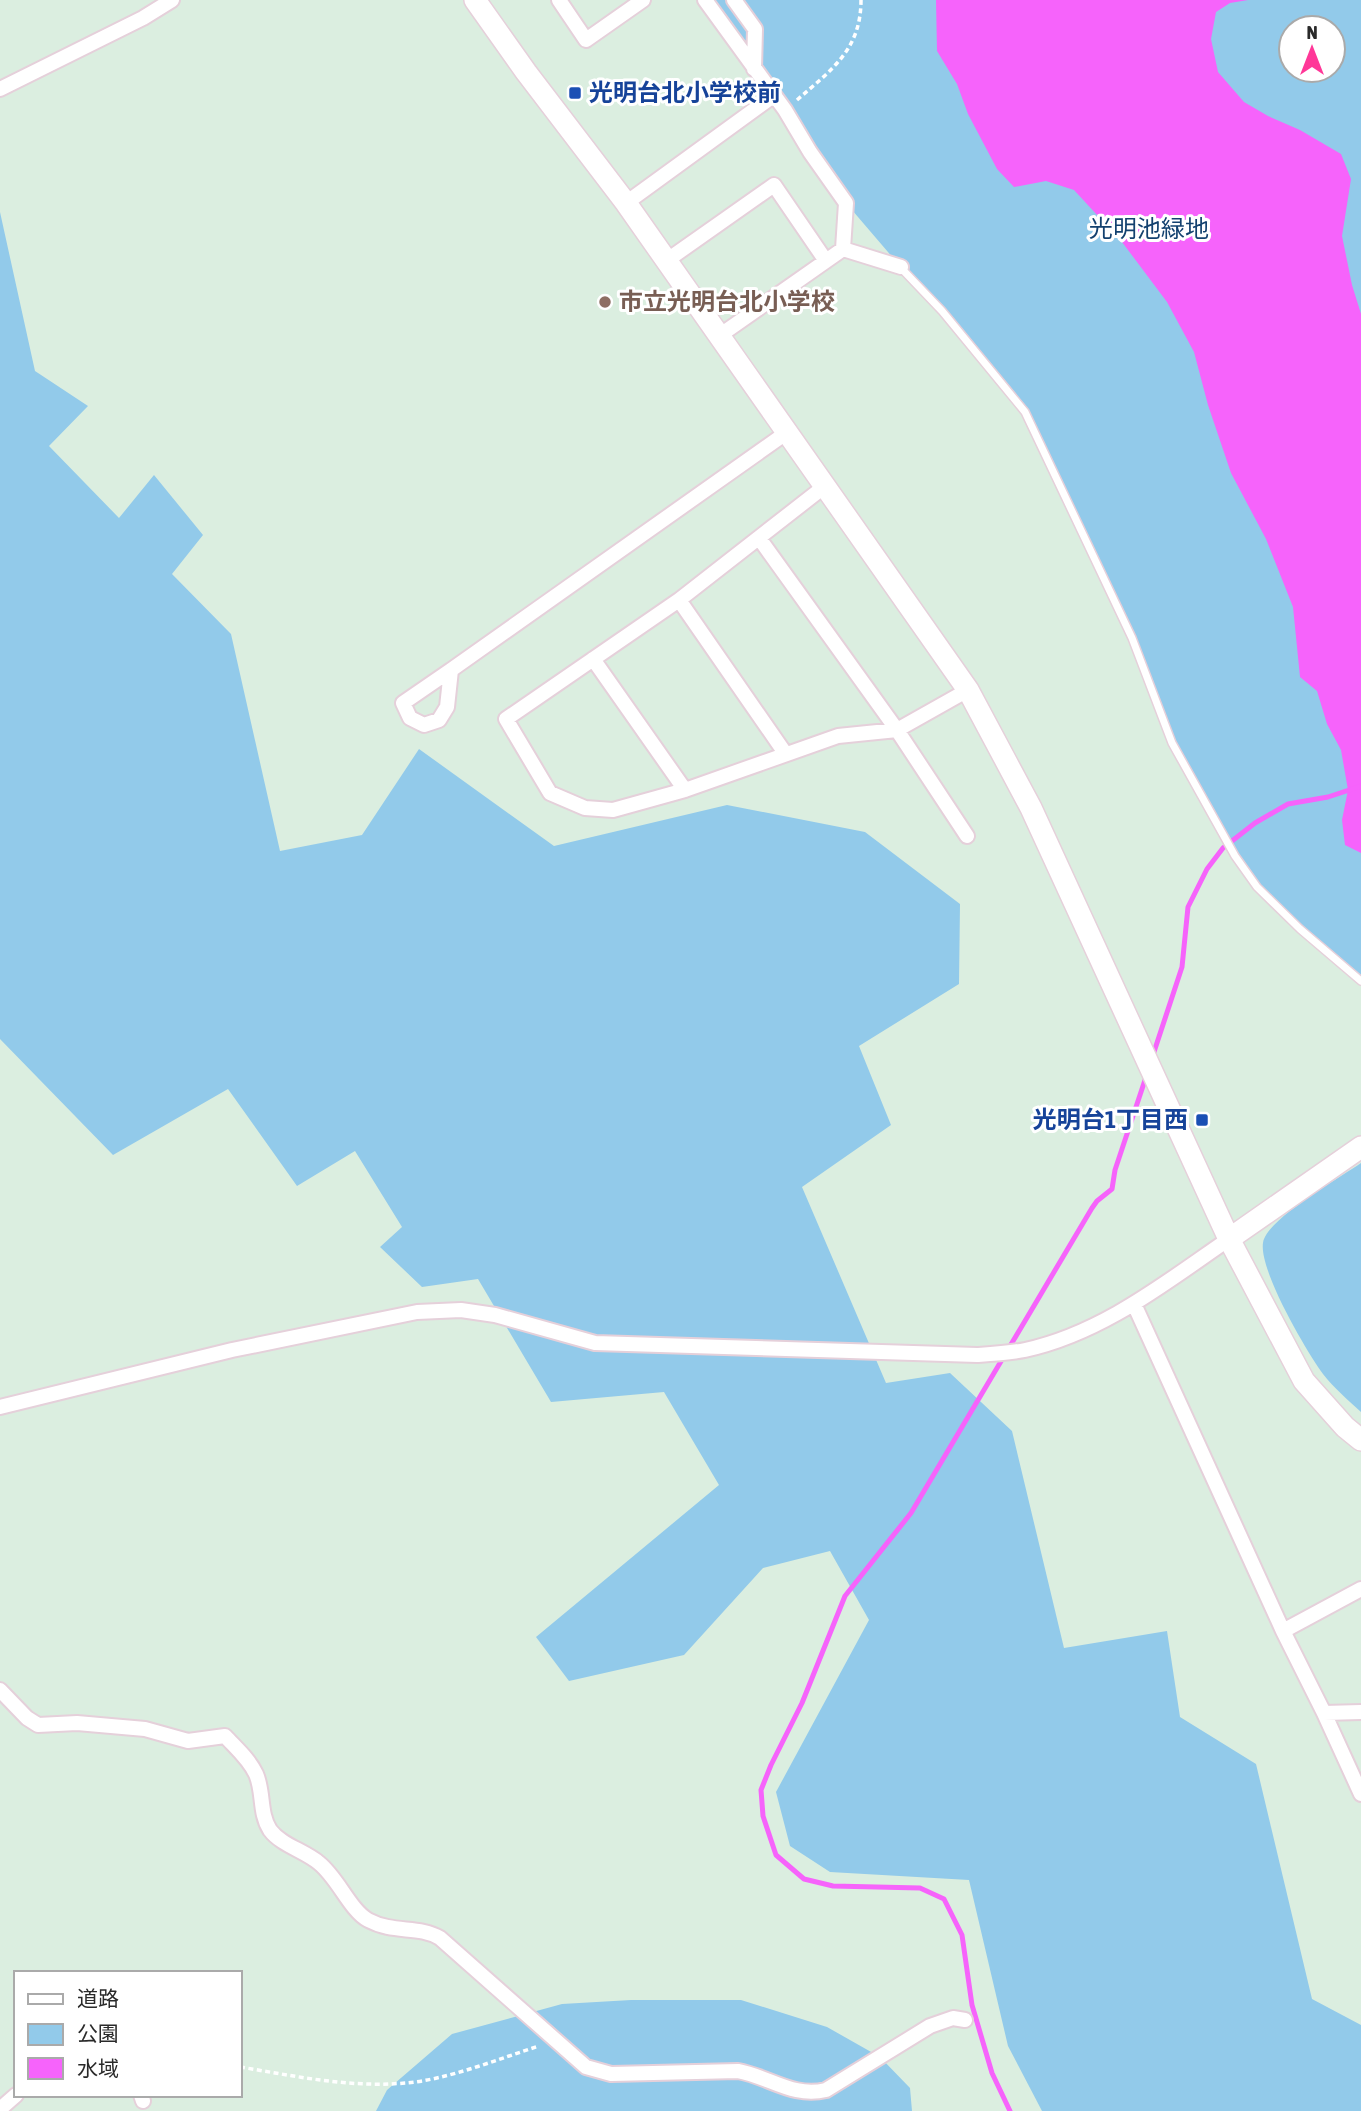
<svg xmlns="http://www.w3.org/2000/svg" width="1361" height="2111" viewBox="0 0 1361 2111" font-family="'Asap Condensed','Noto Sans JP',sans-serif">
<rect width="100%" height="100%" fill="#dbeee0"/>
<!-- green -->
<path fill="#92caea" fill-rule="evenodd" d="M705 0H1361V981L1257 887 1172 743 1132 638 1025 412 846 203ZM1291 28H1333V70H1291Z
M0 212 35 371 88 406 49 446 119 518 154 475 203 535 172 574 231 634 280 851 362 835 419 749 554 846 727 805 865 832 960 904 959 984 859 1046 891 1125 802 1187 886 1383 950 1373 1012 1431 1064 1648 1167 1631 1180 1717 1256 1764 1312 1999 1361 2025V2111H1042L1008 2046 969 1880 830 1872 790 1846 776 1792 869 1620 830 1551 763 1568 684 1655 569 1681 536 1637 719 1485 664 1392 551 1402 478 1279 422 1287 380 1247 402 1227 355 1151 297 1186 228 1089 113 1155 0 1039Z
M1361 1163V1412C1348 1400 1334 1388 1323 1374 1307 1352 1254 1263 1264 1239 1273 1216 1339 1178 1361 1163Z
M631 2000H741L827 2027 880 2057 910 2088 912 2111H376L387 2090 452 2034 562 2004Z"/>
<!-- water -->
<path fill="#f663fb" d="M936 0H1248L1230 3 1216 12 1211 39 1218 72 1244 102 1268 116 1300 130 1341 154 1351 179 1342 236 1352 285 1361 314V853L1345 845 1342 820 1348 790 1341 750 1327 724 1317 691 1300 677 1293 607 1266 539 1231 473 1208 405 1194 352 1167 302 1122 242 1074 190 1046 181 1014 187 997 169 968 114 957 84 937 51Z"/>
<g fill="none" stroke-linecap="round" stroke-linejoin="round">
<!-- stream -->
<path stroke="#f663fb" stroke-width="5" d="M1152 1058 1182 967 1188 907 1207 869 1223 848 1255 823 1288 804 1328 797 1361 786
M1010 2111 992 2073 972 2005 962 1935 944 1899 920 1888 833 1886 804 1879 776 1855 763 1816 761 1790 771 1765 802 1703 845 1596 911 1513 1092 1208 1097 1201 1112 1189 1115 1170 1147 1074"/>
<defs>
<path id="lane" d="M901 268 942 311 1025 412 1132 638 1172 743 1235 856 1257 887 1300 929 1361 981"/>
<path id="street" d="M559 0 586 40 643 0
M705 0 785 110 810 152 846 203 843 249 719 336
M734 0 755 29 754 69
M0 89 143 18 172 0
M626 203 773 96
M843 249 901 267
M666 261 774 185 826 261
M825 486 679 600 506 719 550 793 585 808 613 810 685 790 838 736 897 730 968 690
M759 538 897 730 967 836
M679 600 785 753
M593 659 685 790
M451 670 403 703 410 718 424 725 439 720 447 707 451 670 786 433
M1134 1304 1283 1631 1324 1713 1361 1794
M0 1407 232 1350 417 1312 461 1310 495 1315 595 1343 977 1355C993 1354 1010 1353 1025 1350 1103 1333 1166 1282 1229 1239
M1283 1631 1361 1589
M0 1690 27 1718 38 1725 77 1723 145 1729 188 1741 225 1736C236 1748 249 1759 256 1774 264 1792 259 1813 270 1830 281 1845 305 1851 319 1863 338 1878 350 1910 368 1920 394 1934 418 1925 440 1938L586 2067 611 2074 738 2071C770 2077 793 2098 826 2090L930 2026 953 2018 965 2020
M1324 1713 1361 1712
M141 2095 143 2101
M0 2109 16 2095"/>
<path id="secondary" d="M475 0 526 72 626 203 968 690 1031 808 1229 1239 1304 1381 1345 1427 1361 1440
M1229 1239 1361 1147"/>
</defs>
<!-- lane casing -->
<use href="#lane" stroke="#e5d0da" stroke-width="10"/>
<!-- street casing -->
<use href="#street" stroke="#e5d0da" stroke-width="18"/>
<!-- secondary casing -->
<use href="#secondary" stroke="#e5d0da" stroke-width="24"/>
<!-- path -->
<path stroke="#fff" stroke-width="3.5" stroke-dasharray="5 3.5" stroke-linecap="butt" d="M797 100C831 70 861 50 861 0
M240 2067C295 2076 349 2088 405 2083 447 2080 498 2059 539 2046"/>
<!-- lane -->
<use href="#lane" stroke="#fff" stroke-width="7"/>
<!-- street -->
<use href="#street" stroke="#fff" stroke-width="14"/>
<!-- secondary -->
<use href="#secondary" stroke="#fff" stroke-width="21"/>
</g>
<!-- markers -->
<g fill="#1a4fb4" stroke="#fff" stroke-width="2.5">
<rect x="568" y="86" width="14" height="14" rx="3.5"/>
<rect x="1195" y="1113" width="14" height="14" rx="3.5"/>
</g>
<circle fill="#8d6e63" stroke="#fff" stroke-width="2.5" cx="605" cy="302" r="7"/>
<g text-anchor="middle" stroke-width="6" stroke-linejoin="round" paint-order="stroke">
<!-- transit labels -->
<g font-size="24" font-weight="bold" fill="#164399" stroke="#fff" text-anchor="start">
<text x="589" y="101">光明台北小学校前</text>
<text x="1188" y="1128" text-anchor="end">光明台1丁目西</text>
</g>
<!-- park labels -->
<g font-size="24" fill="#13416f" stroke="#fff">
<text x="1149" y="237">光明池緑地</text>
</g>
<!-- education labels -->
<g font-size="24" font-weight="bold" fill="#785e54" stroke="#fff" text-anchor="start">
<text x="619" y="310">市立光明台北小学校</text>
</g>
</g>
<!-- legend -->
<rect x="14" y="1971" width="228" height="126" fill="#ffffff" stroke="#aaaaaa" stroke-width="2"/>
<rect x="28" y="1994" width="35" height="10" fill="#ffffff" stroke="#aaaaaa" stroke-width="2"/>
<text x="77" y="2006" font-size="21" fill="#2a2a2a">道路</text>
<rect x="28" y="2024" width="35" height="21" fill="#92caea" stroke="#aaaaaa" stroke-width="2"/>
<text x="77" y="2041" font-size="21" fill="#2a2a2a">公園</text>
<rect x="28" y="2058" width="35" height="21" fill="#f663fb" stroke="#aaaaaa" stroke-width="2"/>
<text x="77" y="2076" font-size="21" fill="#2a2a2a">水域</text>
<!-- north arrow -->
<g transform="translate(1312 49)"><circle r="33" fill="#ffffff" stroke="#aaaaaa" stroke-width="2"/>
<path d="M0-5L12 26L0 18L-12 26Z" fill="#ff3798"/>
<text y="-10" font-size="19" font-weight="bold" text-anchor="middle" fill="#2a2a2a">N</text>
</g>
</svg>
